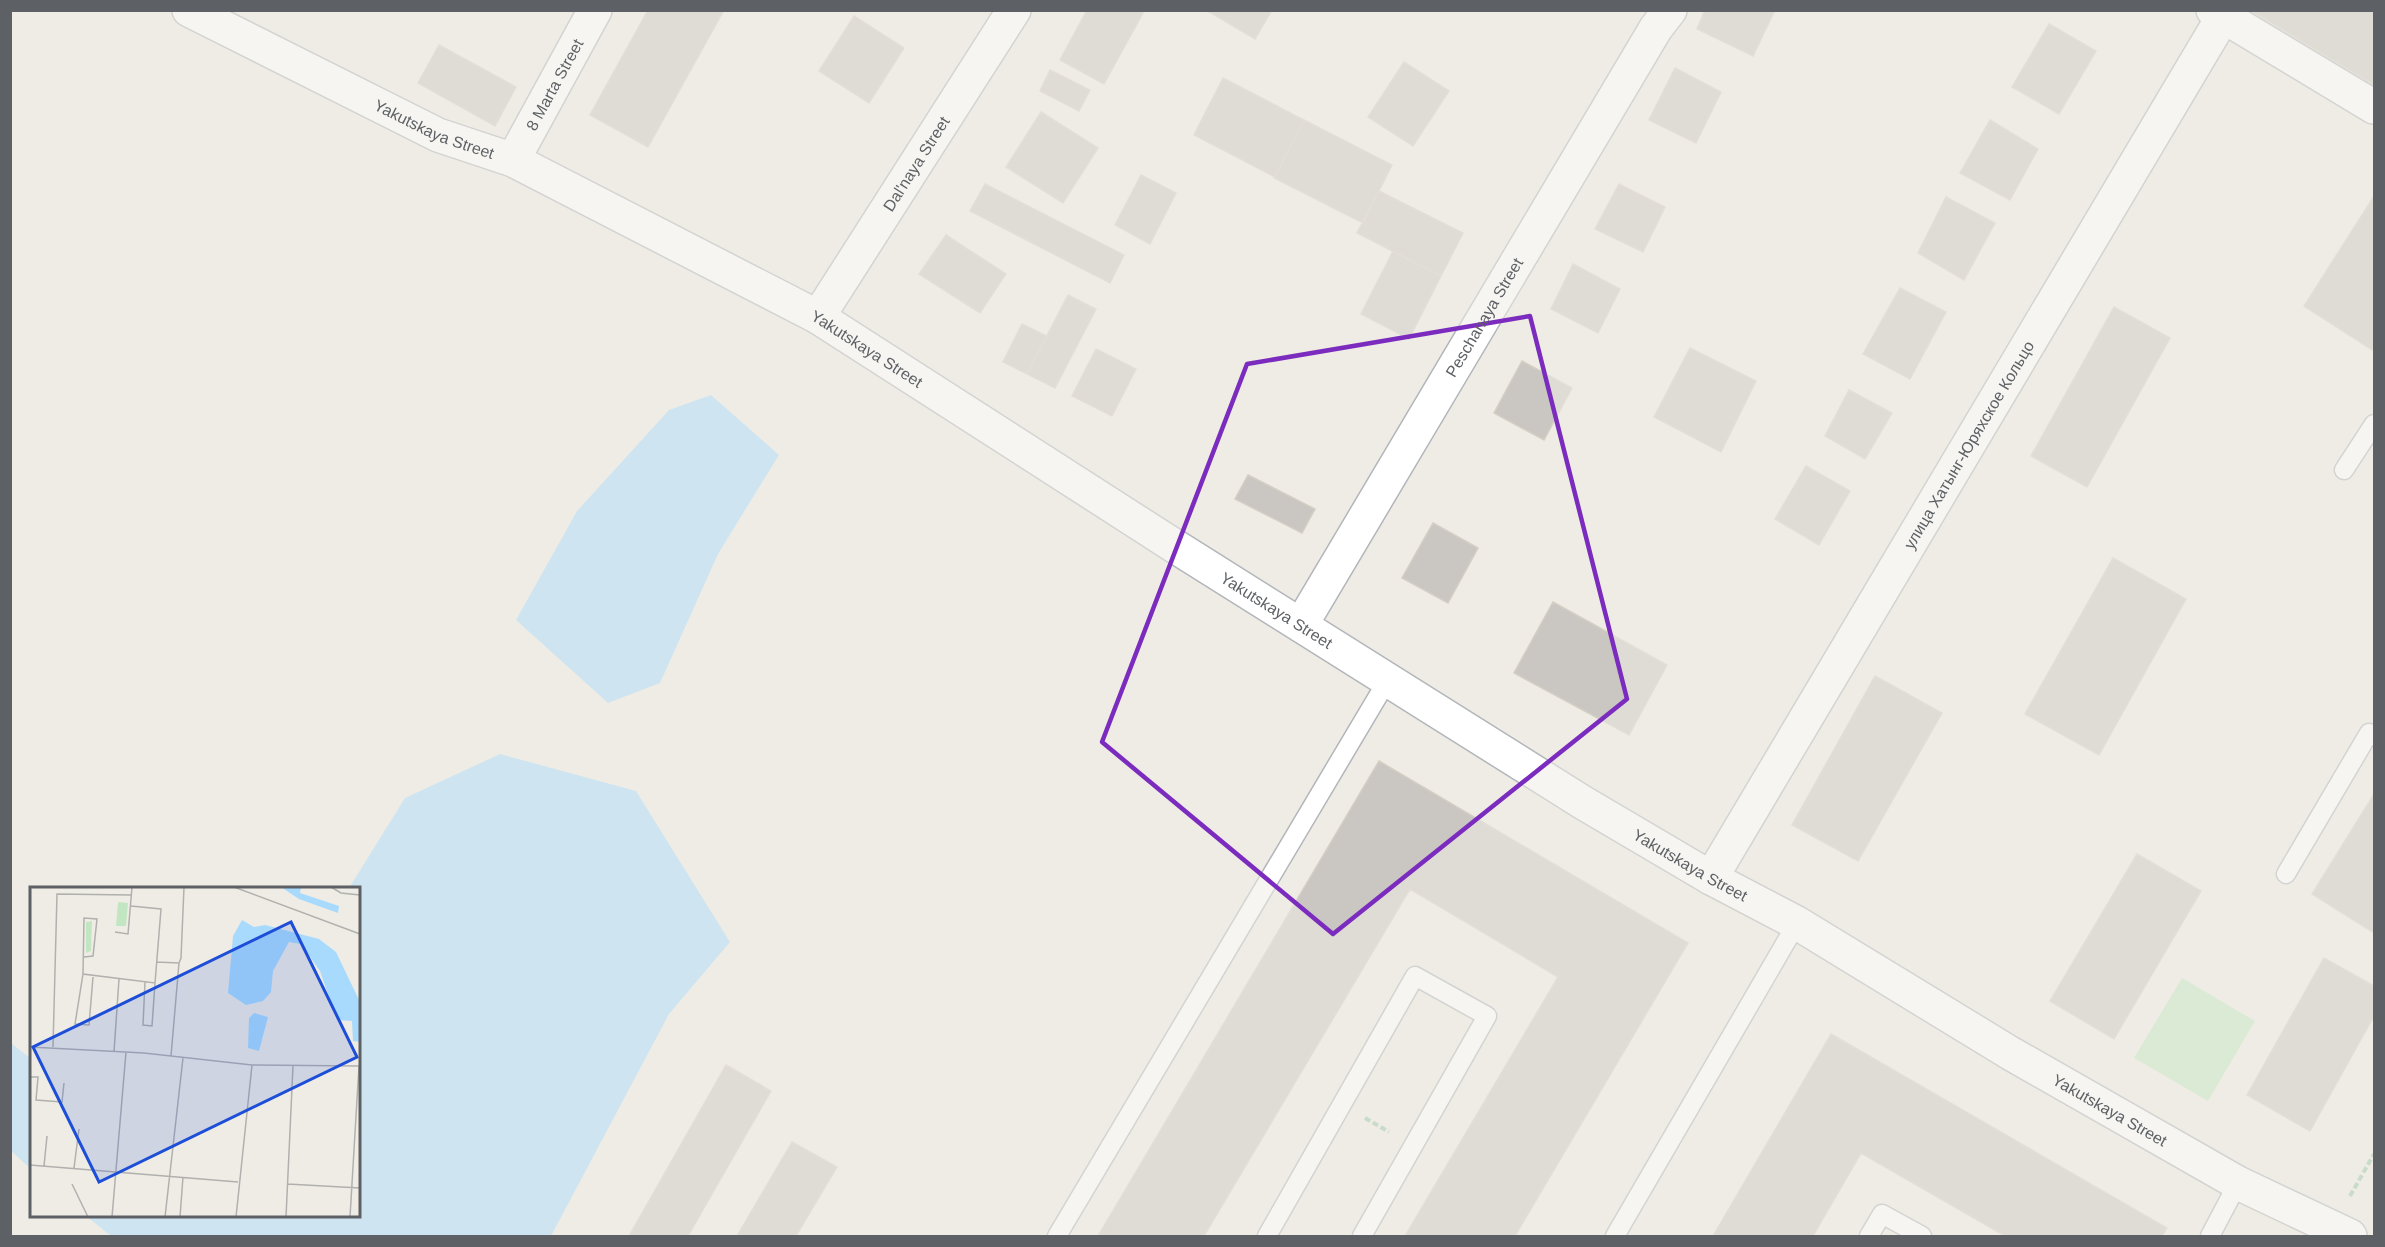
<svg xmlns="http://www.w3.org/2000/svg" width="2385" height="1247" viewBox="0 0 2385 1247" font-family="Helvetica,sans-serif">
<rect width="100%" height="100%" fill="#efece5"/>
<!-- green -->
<path fill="#c3e6c2" d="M2182 978 2255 1021 2208 1101 2134 1058Z"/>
<!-- water -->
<path fill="#a7dafd" d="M711 395 779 455 718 554 660 683 608 703 516 620 577 511 669 410Z
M500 754 636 791 730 942 669 1014 551 1236H111L86 1216H358V888H349L405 798Z
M11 1043 31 1059V1169L11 1151Z"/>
<!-- building -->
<path fill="#cac7c2" stroke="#d4cec4" stroke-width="1.5" d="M648 10H724L648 147 590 115Z
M1087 10H1138L1143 13 1104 84 1060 60Z
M1206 10H1272L1255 39Z
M1705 10H1775L1753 56 1697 29Z
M2250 10H2374V85Z
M854 16 904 48 869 103 819 71Z
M2049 24 2096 51 2059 114 2012 87Z
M439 45 516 87 495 126 418 83Z
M1404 62 1449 91 1413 146 1368 117Z
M1675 68 1721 92 1696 143 1649 120Z
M1050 70 1090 90 1079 111 1040 91Z
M1223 78 1304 120 1275 177 1194 135Z
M1041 112 1098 148 1063 203 1006 167Z
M1304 120 1392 165 1363 223 1274 178Z
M1990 120 2038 149 2010 200 1960 173Z
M1141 175 1176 193 1150 244 1115 225Z
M985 184 1124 255 1110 283 970 211Z
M1619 184 1665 207 1643 252 1595 229Z
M1379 191 1463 233 1441 276 1357 233Z
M2374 196V345L2372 350 2304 306Z
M1946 197 1995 223 1964 280 1918 253Z
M946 235 1006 274 980 313 919 274Z
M1393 251 1441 276 1409 339 1361 314Z
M1573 264 1620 289 1598 333 1551 309Z
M1900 288 1946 312 1910 379 1863 354Z
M1068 295 1096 309 1055 388 1027 374Z
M2114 307 2170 338 2087 487 2031 456Z
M1022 324 1047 336 1027 374 1003 362Z
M1690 348 1756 381 1721 452 1654 417Z
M1096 349 1136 369 1112 416 1072 396Z
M1522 361 1572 388 1544 440 1494 413Z
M1849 390 1892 413 1865 459 1825 436Z
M1806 466 1850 491 1819 545 1775 519Z
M1248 475 1315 509 1302 533 1235 499Z
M1433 523 1478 548 1448 603 1402 578Z
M2113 558 2186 599 2099 755 2025 714Z
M1553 602 1667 665 1629 735 1514 673Z
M1875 676 1942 713 1858 861 1792 825Z
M1379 761 1688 943 1515 1236H1405L1558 977 1410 889 1204 1236H1098Z
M2374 794V933L2312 894Z
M2137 854 2201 891 2114 1039 2050 1001Z
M2324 958 2374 986V1016L2310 1131 2247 1095Z
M1831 1034 2167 1228 2162 1236H2005L1861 1153 1813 1236H1713Z
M726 1065 771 1091 688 1236H629Z
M792 1142 837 1167 796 1236H737Z"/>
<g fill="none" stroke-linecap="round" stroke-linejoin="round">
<defs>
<path id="lane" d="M2344 470 2374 424
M2286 874 2369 733 2374 736
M1057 1236 1387 681
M1267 1236 1415 976 1487 1016 1362 1236
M1615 1236 1797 923
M1869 1236 1882 1214 1922 1236
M2210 1236 2238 1183"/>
<g id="street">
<path id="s1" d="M189 10 438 135 513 160 818 317 1173 545 1582 802 1711 878 1797 923 2010 1053 2238 1183 2350 1236"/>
<path d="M2213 10 2374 107"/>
<path id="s2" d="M513 160 595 10"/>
<path id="s3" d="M818 317 1014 10"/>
<path id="s4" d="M1301 625 1656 28 1670 10"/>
<path id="s5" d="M1711 878 2227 10"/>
</g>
</defs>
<!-- lane casing -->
<use href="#lane" stroke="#b2b6ba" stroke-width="21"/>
<!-- street casing -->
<use href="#street" stroke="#b2b6ba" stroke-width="36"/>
<!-- path -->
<path stroke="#9cc6a6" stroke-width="4" stroke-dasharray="6 3" stroke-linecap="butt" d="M1365 1118 1389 1132
M2350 1196 2374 1154"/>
<!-- lane -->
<use href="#lane" stroke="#fff" stroke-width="18"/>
<!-- street -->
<use href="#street" stroke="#fff" stroke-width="33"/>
</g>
<!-- marked area -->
<path d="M0 0H2385V1247H0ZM1530 316 1627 699 1333 934 1102 742 1247 364Z" fill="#efece5" fill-opacity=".55" fill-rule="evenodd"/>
<path fill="none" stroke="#7b2cbf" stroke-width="4.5" stroke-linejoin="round" d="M1530 316 1627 699 1333 934 1102 742 1247 364Z"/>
<g text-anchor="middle" stroke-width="4.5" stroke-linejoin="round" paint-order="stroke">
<!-- street labels -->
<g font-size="16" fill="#5d6165" stroke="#fff">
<text dy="6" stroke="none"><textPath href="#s2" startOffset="86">8 Marta Street</textPath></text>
<text dy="6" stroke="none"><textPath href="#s1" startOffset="273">Yakutskaya Street</textPath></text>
<text dy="6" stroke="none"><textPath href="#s3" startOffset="182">Dal'naya Street</textPath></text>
<text dy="6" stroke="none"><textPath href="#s4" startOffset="358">Peschanaya Street</textPath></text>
<text dy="6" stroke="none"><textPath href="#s1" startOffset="759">Yakutskaya Street</textPath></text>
<text dy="6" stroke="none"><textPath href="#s5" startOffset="504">улица Хатынг-Юряхское Кольцо</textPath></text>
<text dy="6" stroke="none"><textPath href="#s1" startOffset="1245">Yakutskaya Street</textPath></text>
<text dy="6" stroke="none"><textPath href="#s1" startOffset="1731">Yakutskaya Street</textPath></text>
<text dy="6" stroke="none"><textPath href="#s1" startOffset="2217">Yakutskaya Street</textPath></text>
</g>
</g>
<!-- overview -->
<g transform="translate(30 887)">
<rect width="330" height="330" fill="#efece5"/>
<path d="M88 15 98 16 96 39H86ZM62 34 61 64 56 66V35Z" fill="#c3e6c2"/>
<path d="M251 0H271L270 6 309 19 308 26 269 12ZM212 33 224 40 235 38 289 52 306 65 330 115V155L323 154 322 134 307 133 290 84 271 57 259 55 243 84 241 105 233 114 216 118 198 106 203 49ZM224 126 238 130 229 164 218 161 219 131Z" fill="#a7dafd"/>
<path fill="none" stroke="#b1b0ae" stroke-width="1.5" d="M204 0 330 47M301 0 311 6 330 8M85 45 98 47 102 0M54 70 63 69 67 32 54 31 53 87 125 96 131 22 101 19M126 75 149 76 151 71 154 0M53 87 45 137 59 138 63 90M115 95 113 138 122 139 125 96M0 160 114 166 222 178 330 179M23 160 27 7 101 8M84 165 89 92M141 169 149 76M0 190H8L6 213 32 215 34 196M0 278 208 295M14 279 17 249M44 281 49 242M42 297 58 330M257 297 330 301M82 330 96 165M135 330 153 171M150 330 153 290M206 330 222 178M256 330 263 179M320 330 329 179"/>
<path fill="#1d4ed8" fill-opacity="0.15" stroke="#1d4ed8" stroke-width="3" d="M261 35 327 170 69 295 3 160Z"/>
<rect width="330" height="330" fill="none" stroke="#5d6165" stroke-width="3"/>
</g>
<!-- border -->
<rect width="2385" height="1247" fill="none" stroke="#5d6165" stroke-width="24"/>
</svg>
